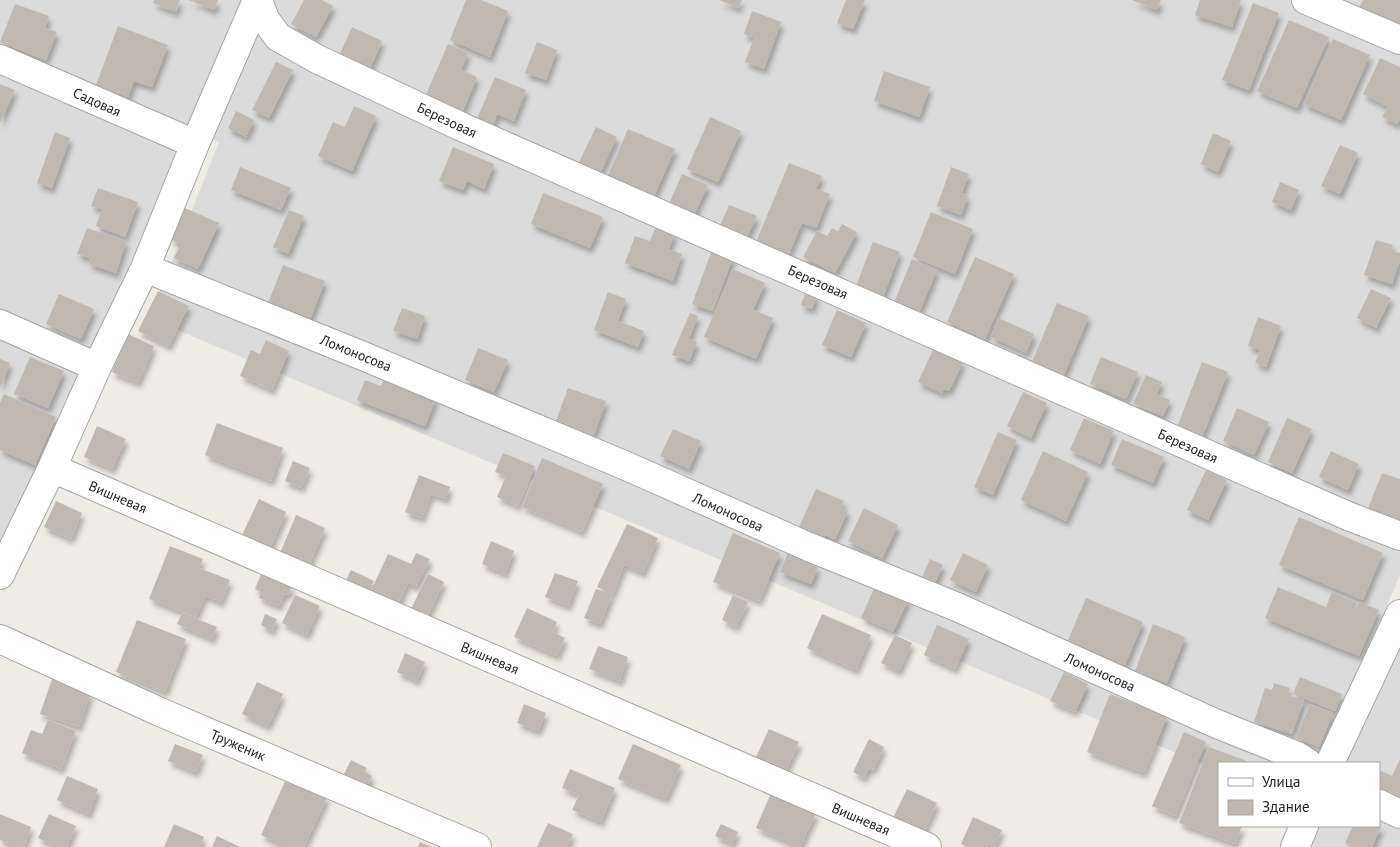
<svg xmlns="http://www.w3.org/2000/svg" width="1400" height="847" viewBox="0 0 1400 847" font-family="'PT Sans',sans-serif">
<defs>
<filter id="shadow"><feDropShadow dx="3" dy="5.5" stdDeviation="2.5" flood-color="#0004"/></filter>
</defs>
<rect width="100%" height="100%" fill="#efece5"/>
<!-- residential -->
<path fill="#dcdbdb" d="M0 0H1400V575L1319 763H1219V771L149 318 219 142 0 45Z
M0 72 180 150 0 562Z
M1400 597V847H1289L1298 826H1379V763H1326Z"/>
<!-- building -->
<path fill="#bfb9b2" filter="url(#shadow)" d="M154 0H180L176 12 153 3Z
M189 0H218L214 10Z
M304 0H322L333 6 316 37 291 24Z
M466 0H481L508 11 490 57 450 40Z
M719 0H742L738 8Z
M846 0H865L853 29 837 23Z
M1132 0H1161L1157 10Z
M1200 0H1241L1232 27 1195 15Z
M1363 0H1400V26L1359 8Z
M1253 3 1279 13 1249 90 1222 80Z
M15 4 49 16 45 28 57 32 46 60 0 42Z
M752 11 781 22 764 69 745 62 754 38 744 34Z
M1289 20 1329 37 1297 108 1257 91Z
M118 26 168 45 152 87 134 81 128 97 96 85Z
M352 27 382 41 370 69 339 56Z
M1333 39 1370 55 1341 120 1304 104Z
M537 42 557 50 546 80 525 73Z
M448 44 468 53 461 70 477 77 462 113 425 97Z
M1380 58 1400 67V119L1397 124 1382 117 1388 107 1363 94Z
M276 62 293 70 269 118 252 110Z
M884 71 930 87 919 117 874 101Z
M495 77 526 90 514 121 497 114 492 128 476 121Z
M0 84 15 90 0 123Z
M354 106 376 116 352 171 318 156 333 122 345 127Z
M236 111 254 120 246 137 228 128Z
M710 117 741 131 718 182 687 169Z
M596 127 617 137 599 176 577 166Z
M628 129 675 149 651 203 605 182Z
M55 132 70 138 52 188 37 183Z
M1213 133 1231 141 1218 172 1201 164Z
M1340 145 1358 153 1340 194 1321 186Z
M453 147 494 164 484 189 467 181 463 190 439 181Z
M789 163 822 176 816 189 830 194 816 228 802 223 788 256 756 242Z
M240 167 291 188 281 210 231 190Z
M951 167 969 174 962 193 968 196 961 215 937 206Z
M682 174 708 185 694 215 669 204Z
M1280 182 1299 190 1291 210 1272 202Z
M98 188 138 202 125 237 96 226 102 209 91 206Z
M543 193 603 217 590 248 531 224Z
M729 205 757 216 747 237 720 226Z
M185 208 219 223 198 269 174 258 181 244 170 239Z
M289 210 304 216 288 254 273 247Z
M931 212 973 229 955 274 913 257Z
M842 224 857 232 835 273 803 257 817 231 827 236 832 228 838 231Z
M656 226 675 233 669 249 682 254 673 281 625 263 635 236 650 241Z
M87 228 126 241 116 273 89 264 90 258 77 254Z
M1376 240 1393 245 1391 251 1400 253V260L1392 284 1364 275Z
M873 242 900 252 883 297 856 286Z
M712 250 733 257 713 311 692 304Z
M975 257 1014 274 985 339 947 322Z
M912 259 937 270 918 315 893 305Z
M283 265 325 281 309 322 267 306Z
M733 269 765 283 753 310 773 318 756 359 704 337Z
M1371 289 1391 298 1376 328 1357 318Z
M158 291 189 306 169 346 138 331Z
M806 291 817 296 812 309 801 305Z
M608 292 626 299 618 321 644 331 638 347 594 330Z
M59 294 94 309 81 339 46 324Z
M1057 303 1089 316 1063 377 1031 364Z
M402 308 425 316 417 339 393 331Z
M837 310 866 323 851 357 822 345Z
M690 313 698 316 689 339 697 342 689 361 672 355Z
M1258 317 1281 326 1266 367 1255 363 1260 350 1248 346Z
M999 318 1034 334 1026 353 991 337Z
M128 334 154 346 138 383 112 372Z
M266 340 289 351 272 390 240 376 251 350 260 354Z
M478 348 508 360 494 392 465 380Z
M934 348 963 362 949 391 944 389 942 393 918 382Z
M30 357 64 371 48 408 14 394Z
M1101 357 1138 372 1126 399 1090 384Z
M0 359 10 363 0 388Z
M1202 362 1228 372 1201 440 1176 430Z
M1146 375 1162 382 1157 394 1170 400 1163 416 1133 404Z
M384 378 436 398 425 426 357 400 365 380 381 386Z
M568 388 606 401 593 438 555 424Z
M1023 392 1047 403 1031 438 1007 426Z
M4 394 56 417 35 465 0 450V403Z
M1237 408 1269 422 1254 455 1223 441Z
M1084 418 1114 431 1100 464 1070 450Z
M1287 418 1312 429 1292 473 1268 462Z
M217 423 283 448 271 481 205 455Z
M97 426 126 439 112 469 84 457Z
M673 429 701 441 689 469 660 456Z
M998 432 1017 440 993 495 974 487Z
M1122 439 1164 457 1153 483 1111 465Z
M1043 451 1088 472 1066 521 1021 500Z
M1331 451 1359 464 1348 490 1319 477Z
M503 453 535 466 518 506 497 497 506 476 495 472Z
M542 458 603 484 582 532 522 507Z
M293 461 310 468 301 488 285 481Z
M1206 470 1227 480 1208 520 1187 510Z
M1382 473 1400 479V516L1398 523 1367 511Z
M419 475 450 487 446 499 431 494 422 518 405 512Z
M816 489 844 501 841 508 848 511 835 539 825 535 821 545 796 534Z
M259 499 286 512 270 548 242 535Z
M56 501 82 513 71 539 44 527Z
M864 508 898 525 882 558 848 541Z
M296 515 325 528 309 565 280 553Z
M1299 517 1383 553 1363 600 1279 565Z
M627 524 658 538 643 573 624 565 613 594 597 587Z
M733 533 780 553 759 601 713 582Z
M491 541 514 551 505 574 482 564Z
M170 546 203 559 199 568 230 580 221 602 205 596 196 617 149 599Z
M789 550 807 557 804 562 818 567 811 584 780 572Z
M416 553 430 559 416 587 408 583 396 608 369 595 388 554 411 564Z
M963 553 988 565 976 592 950 580Z
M930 559 943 565 933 588 920 582Z
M351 570 374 581 365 599 342 588Z
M555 573 578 581 568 606 545 597Z
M261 574 292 586 288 595 284 594 279 606 259 598 261 592 255 589Z
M428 574 444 582 426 619 410 611Z
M876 584 909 598 893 632 861 618Z
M1278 587 1326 607 1332 592 1357 603 1349 624 1359 602 1379 610 1359 656 1265 618Z
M596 589 612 595 600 624 584 618Z
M295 595 320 606 307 635 282 623Z
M733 595 748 602 736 627 722 620Z
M1086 598 1143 622 1125 665 1068 640Z
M527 608 557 622 553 632 565 638 557 656 514 637Z
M182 613 217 627 212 639 177 624Z
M265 614 277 619 272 631 261 625Z
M822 614 871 635 856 670 807 648Z
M137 620 186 639 165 692 116 672Z
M1153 624 1185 637 1167 683 1135 671Z
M937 625 969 639 955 669 924 655Z
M895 635 912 643 899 671 881 663Z
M598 646 628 657 620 681 589 669Z
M405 653 425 662 417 681 397 672Z
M1064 672 1088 684 1075 712 1050 701Z
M1300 677 1342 694 1335 711 1293 694Z
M52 679 91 692 79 727 40 714Z
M257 682 283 694 268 726 242 714Z
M1274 683 1290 688 1287 695 1304 700 1292 734 1254 722 1265 688 1272 690Z
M1110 694 1167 716 1144 773 1087 752Z
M524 704 546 713 538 731 517 723Z
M1310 704 1333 713 1319 747 1296 738Z
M48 720 76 731 61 769 22 753 31 730 42 734Z
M769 729 799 742 786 771 756 757Z
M1184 732 1206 742 1175 816 1152 806Z
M869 739 884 747 873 770 869 768 864 778 853 772Z
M175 744 203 755 196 772 168 761Z
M633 744 681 765 666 799 618 779Z
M1209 747 1252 763H1219V826H1242L1235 844 1179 823Z
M1400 759V801L1379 791V770L1392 776Z
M351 760 367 768 365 772 372 776 365 790 342 778Z
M570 769 615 788 601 822 572 810 579 795 562 788Z
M67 776 98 789 89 814 57 800Z
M286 779 327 797 304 847H287L261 835Z
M907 789 937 803 922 836 891 822Z
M771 793 816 813 800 847 756 828Z
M0 814 31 827 24 847H17L0 840Z
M49 814 76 826 67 847H57L38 838Z
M973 817 1002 830 994 847 987 844 986 847H969L961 844Z
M548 823 573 834 567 847H537Z
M174 824 204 837 199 847H164Z
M721 824 738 832 732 844 715 836Z
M1353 826H1378L1381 827 1372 847H1355L1345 843Z
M217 836 240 847H212Z
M420 842 432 847H418Z"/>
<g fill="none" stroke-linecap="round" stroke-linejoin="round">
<defs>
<path id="minor" d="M258 0 265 19 278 37 317 59 462 127 1348 516 1400 536
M1306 0 1400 40
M0 59 195 144
M145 268 363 356 624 465 809 547 957 607 1217 724 1297 756 1308 763
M0 324 97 367
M52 468 927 847
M0 575 52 468 97 367 145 268 195 144 257 0
M0 639 160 712 477 847
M1330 763 1400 614
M1379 804 1400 814
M1295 847 1304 826"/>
</defs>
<!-- minor casing -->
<use href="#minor" stroke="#a5a5a5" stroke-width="30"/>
<!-- minor -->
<use href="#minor" stroke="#fff" stroke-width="28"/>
</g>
<g text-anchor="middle" stroke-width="5" stroke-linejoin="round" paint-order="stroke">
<!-- street labels -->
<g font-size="14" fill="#1e1e1e" stroke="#fff">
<text transform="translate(97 102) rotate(24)" y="5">Садовая</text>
<text transform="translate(447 120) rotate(25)" y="5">Березовая</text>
<text transform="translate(818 282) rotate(24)" y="5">Березовая</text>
<text transform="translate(356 353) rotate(22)" y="5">Ломоносова</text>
<text transform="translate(1188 446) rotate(24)" y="5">Березовая</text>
<text transform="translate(118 497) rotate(23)" y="5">Вишневая</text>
<text transform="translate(728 512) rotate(24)" y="5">Ломоносова</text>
<text transform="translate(490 658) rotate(23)" y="5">Вишневая</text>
<text transform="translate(1100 672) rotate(24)" y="5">Ломоносова</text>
<text transform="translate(238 745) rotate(23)" y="5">Труженик</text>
<text transform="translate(861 819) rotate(23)" y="5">Вишневая</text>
</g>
</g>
<!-- legend -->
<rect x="1218" y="762" width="162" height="65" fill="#ffffff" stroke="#a5a5a5"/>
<rect x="1228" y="778" width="25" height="8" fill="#ffffff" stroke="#a5a5a5"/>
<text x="1262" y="787" font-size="15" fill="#1e1e1e">Улица</text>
<rect x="1228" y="800" width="25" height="15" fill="#bfb9b2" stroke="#a5a5a5"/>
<text x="1262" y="812" font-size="15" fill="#1e1e1e">Здание</text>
</svg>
